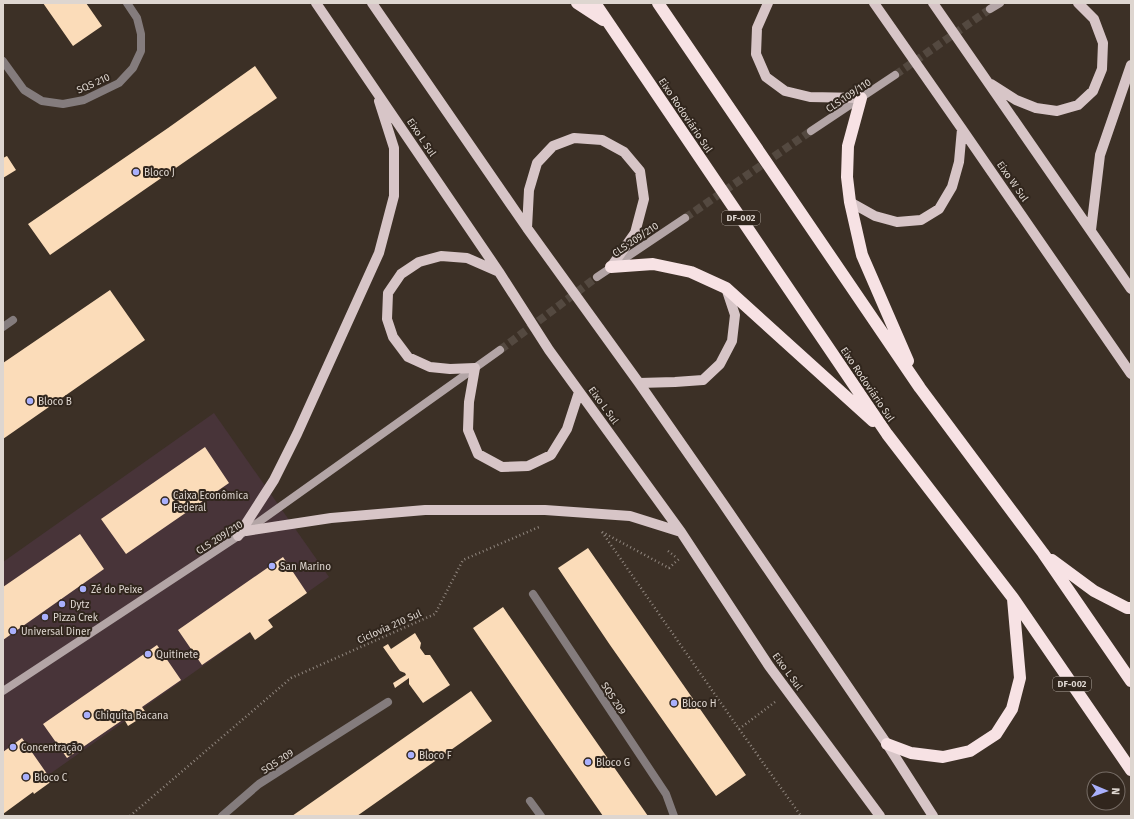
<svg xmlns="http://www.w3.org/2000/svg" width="1134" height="819" viewBox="0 0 1134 819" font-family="'Fira Sans',sans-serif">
<rect width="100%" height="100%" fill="#3c3026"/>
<!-- commercial -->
<path fill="#483439" d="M214 413 329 577 3 807V562Z"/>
<!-- building -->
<path fill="#fbdcb9" d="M43 3H86L102 26 73 46Z
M255 66 277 98 50 255 28 224 168 128Z
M7 156 16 170 3 178V158Z
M110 290 145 340 3 439V363Z
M205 447 229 483 126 554 101 519Z
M80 534 104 569 3 640V587Z
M588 548 746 775 716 796 610 645 558 568Z
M283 557 307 593 268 620 273 627 255 640 250 632 202 665 178 630Z
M503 607 572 707 648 816H603L525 704 473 628Z
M415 633 421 643 420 648 425 655H430L450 685 423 703 409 684V678L395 688 393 683 406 675 405 673 400 671 383 647 388 644 391 649Z
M157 645 181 680 142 707 147 714 128 726 124 719 67 758 43 724Z
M471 691 492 721 357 816H292Z
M22 738 52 781 34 794 33 792 3 814V752Z"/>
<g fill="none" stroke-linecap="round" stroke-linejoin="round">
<!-- secondary-tunnel -->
<path stroke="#544940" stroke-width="8" stroke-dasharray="8 4" stroke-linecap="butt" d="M895 75 990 9
M685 218 811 131
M500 350 597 277"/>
<!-- path -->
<path stroke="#928880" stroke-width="2.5" stroke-dasharray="1 3" stroke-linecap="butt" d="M602 532 669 568 679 559
M602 532 739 729 801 816
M668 551 677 558
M739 729 775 702
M130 816 291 678 435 614 463 560 539 527"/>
<!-- street -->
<path stroke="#847c7d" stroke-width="8" d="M3 61 24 90 42 101 63 104 84 100 119 83 133 68 141 51V34L137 18 127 3
M3 327 13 320
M533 594 666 794 674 816
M530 801 541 816
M222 816 259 784 388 702"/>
<!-- secondary -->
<path stroke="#b3a5a6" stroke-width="8" d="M990 9 1000 3
M811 131 895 75
M597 277 685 218
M3 691 246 531 500 350"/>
<!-- primary -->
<path stroke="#d7c5c7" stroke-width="10" d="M316 3 499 272 549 350 681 532 769 666 880 816
M372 3 527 228 639 383 722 502 887 744 933 816
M768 3 757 28 756 54 766 77 785 91 810 97 861 98
M874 3 962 129 1131 374
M933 3 1131 289
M991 84 1016 100 1036 108 1057 111 1078 105 1093 91 1102 69 1103 43 1094 19 1078 3
M850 202 875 216 897 222 921 220 939 209 952 187 959 162 962 129
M527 228 529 190 537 163 553 146 574 138 602 140 624 152 640 171 644 199 635 233 611 267
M1091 230 1100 155 1131 65
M499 272 467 258 441 256 419 262 401 274 388 293 387 319 393 337 408 357 430 367 450 369 475 368 469 402 468 430 478 454 502 467 528 466 551 455 567 429 579 392
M639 383 675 382 703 380 720 364 732 341 735 315 726 288
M246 531 331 518 425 510H545L630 516 681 532
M238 536 274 480 297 434 379 253 394 196V148L379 101"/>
<!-- highway -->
<path stroke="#f7e2e4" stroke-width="12" d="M577 3 603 20
M595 3 887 434 1013 598 1131 770
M658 3 920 388 1043 553 1131 681
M861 98 848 146 847 177 850 202 862 255 908 361
M611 267 653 264 691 272 726 288 873 421
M1052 560 1094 591 1127 608H1131
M887 744 911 753 943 757 970 751 996 734 1012 709 1020 678 1013 599"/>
</g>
<!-- markers -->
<g fill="#a9b0fc" stroke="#31261d" stroke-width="1.5">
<circle cx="136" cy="172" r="4"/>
<circle cx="30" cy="401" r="4"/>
<circle cx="165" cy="501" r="4"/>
<circle cx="272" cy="566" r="4"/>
<circle cx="83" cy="589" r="4"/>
<circle cx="62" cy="604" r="4"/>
<circle cx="45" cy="617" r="4"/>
<circle cx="13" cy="631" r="4"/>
<circle cx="148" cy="654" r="4"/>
<circle cx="674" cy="703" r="4"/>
<circle cx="87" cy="715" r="4"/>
<circle cx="13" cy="747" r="4"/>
<circle cx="411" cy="755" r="4"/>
<circle cx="588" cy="762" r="4"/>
<circle cx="26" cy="777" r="4"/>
</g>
<g text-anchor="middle" stroke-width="4" stroke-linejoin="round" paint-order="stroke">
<!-- shield labels -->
<g fill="#31261d" stroke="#aaa19a" stroke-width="1">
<rect x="722" y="211" width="38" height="14" rx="3"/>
<rect x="1053" y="677" width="38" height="14" rx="3"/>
</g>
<g font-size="9" font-weight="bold" fill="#ded6d0">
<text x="741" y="221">DF-002</text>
<text x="1072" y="687">DF-002</text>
</g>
<!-- street labels -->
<g font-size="10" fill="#ded6d0" stroke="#31261d">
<text transform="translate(93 83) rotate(-24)" y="4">SQS 210</text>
<text transform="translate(848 95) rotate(-34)" y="4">CLS 109/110</text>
<text transform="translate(686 115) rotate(56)" y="4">Eixo Rodoviário Sul</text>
<text transform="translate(422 137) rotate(56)" y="4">Eixo L Sul</text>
<text transform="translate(1013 181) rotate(55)" y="4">Eixo W Sul</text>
<text transform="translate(635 239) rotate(-34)" y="4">CLS 209/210</text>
<text transform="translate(868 384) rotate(56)" y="4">Eixo Rodoviário Sul</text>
<text transform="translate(604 405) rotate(54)" y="4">Eixo L Sul</text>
<text transform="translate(219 537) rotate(-33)" y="4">CLS 209/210</text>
<text transform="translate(389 626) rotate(-24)" y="4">Ciclovia 210 Sul</text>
<text transform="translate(788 671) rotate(54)" y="4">Eixo L Sul</text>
<text transform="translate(614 698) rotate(57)" y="4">SQS 209</text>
<text transform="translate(277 761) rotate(-33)" y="4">SQS 209</text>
</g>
<!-- poi labels -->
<g font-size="10" fill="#ded6d0" stroke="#31261d" text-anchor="start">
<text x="144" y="176">Bloco J</text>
<text x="38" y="405">Bloco B</text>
<text x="173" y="499">Caixa Econômica<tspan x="173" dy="12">Federal</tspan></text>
<text x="280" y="570">San Marino</text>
<text x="91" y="593">Zé do Peixe</text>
<text x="70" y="608">Dytz</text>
<text x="53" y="621">Pizza Crek</text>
<text x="21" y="635">Universal Diner</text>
<text x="156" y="658">Quitinete</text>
<text x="682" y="707">Bloco H</text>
<text x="95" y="719">Chiquita Bacana</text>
<text x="21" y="751">Concentração</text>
<text x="419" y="759">Bloco F</text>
<text x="596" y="766">Bloco G</text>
<text x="34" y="781">Bloco C</text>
</g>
</g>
<!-- border -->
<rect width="1134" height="819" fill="none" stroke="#ded6d0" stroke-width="8"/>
<!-- north arrow -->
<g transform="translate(1106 791) rotate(92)"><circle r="19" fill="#31261d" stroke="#766c65"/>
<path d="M0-3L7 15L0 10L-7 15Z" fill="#a9b0fc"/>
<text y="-6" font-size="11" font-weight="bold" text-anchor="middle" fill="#ded6d0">N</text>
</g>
</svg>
